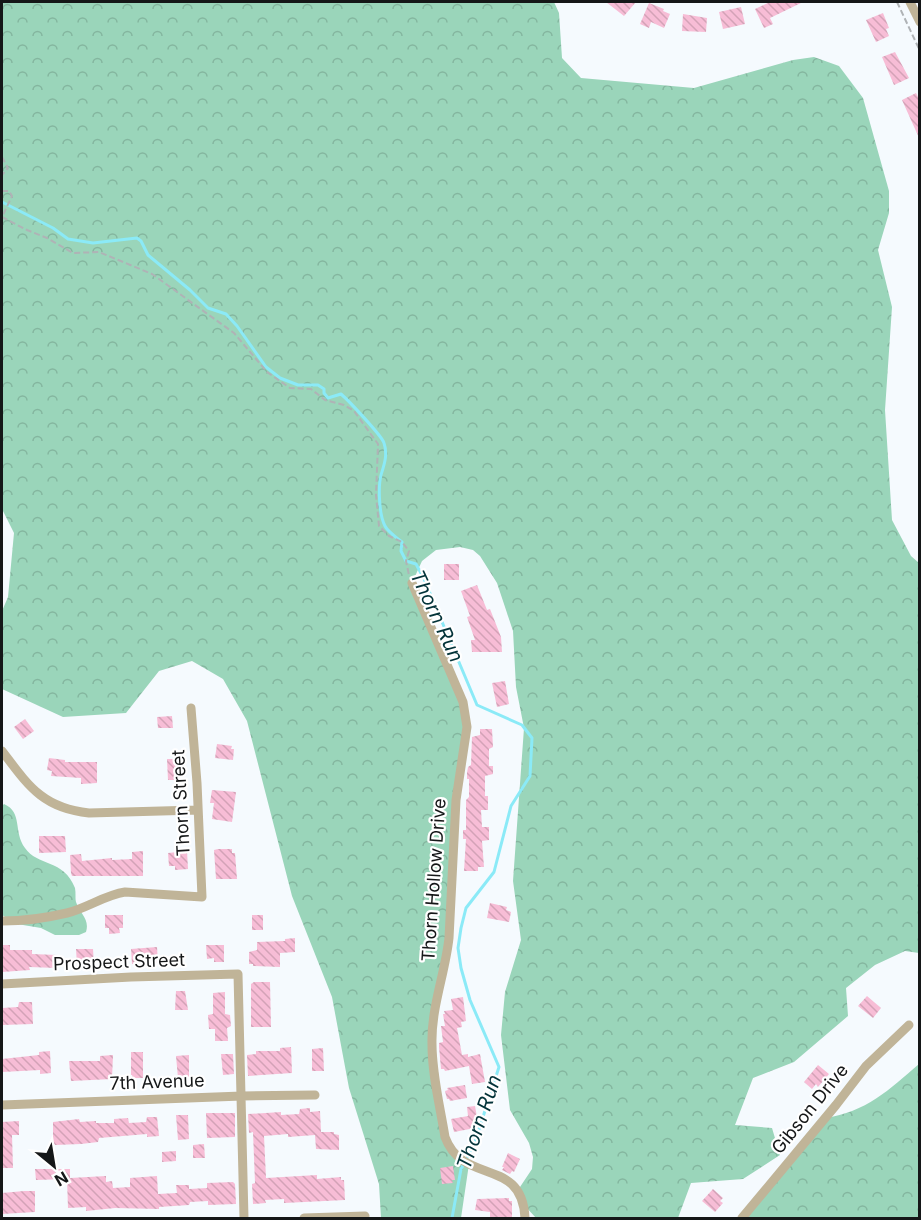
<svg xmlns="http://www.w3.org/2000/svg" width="921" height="1220" viewBox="0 0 921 1220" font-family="Inter,sans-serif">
<defs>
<pattern id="forest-crowns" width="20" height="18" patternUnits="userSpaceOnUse" patternTransform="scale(1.5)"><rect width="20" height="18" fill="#9ad5ba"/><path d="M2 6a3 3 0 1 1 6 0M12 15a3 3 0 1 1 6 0" fill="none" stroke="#84b69f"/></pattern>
<pattern id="building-back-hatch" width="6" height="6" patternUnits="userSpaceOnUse" patternTransform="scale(1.5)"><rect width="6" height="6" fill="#f7bdd6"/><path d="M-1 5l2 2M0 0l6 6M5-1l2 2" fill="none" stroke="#d3a2b7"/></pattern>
</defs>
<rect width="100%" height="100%" fill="#f5fafe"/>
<!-- forest -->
<path fill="url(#forest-crowns)" d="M2 2H554L559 13 562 58 581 78 694 88 793 60 814 57 839 66 863 98 889 191V213L878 250 892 307 885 410 892 520 911 556 919 563V953L905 951 875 965 846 988 848 1016 794 1062 753 1078 735 1125 772 1128 780 1155 743 1179 691 1183 678 1218H536L525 1206 518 1190 532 1169 533 1157 529 1143 510 1110 501 1035 505 992 521 940 513 881 524 728 516 687 513 631 497 583 480 556 473 550 460 547 436 550 422 561 412 583 466 716 452 904 433 1025 445 1137 469 1164 461 1218H381L379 1184 349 1088 332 997 292 896 247 721 223 679 192 661 159 671 126 713 63 717 2 689V611L8 597 14 533 2 509Z
M4 804C23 812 13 832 25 848 37 866 64 859 75 888 76 893 75 898 76 902 80 914 90 919 86 932L79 935H55L41 928 17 924 2 915V806Z
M919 1064V1218H742L825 1118C866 1112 889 1090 919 1064Z"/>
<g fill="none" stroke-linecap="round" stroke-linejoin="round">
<!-- stream -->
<path stroke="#8beaf7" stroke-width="3" d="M2 202 53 228 68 239 93 243 137 238 141 241 148 255 190 290 208 308 226 314 237 326 266 367 280 378 298 385H318L324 389V393L328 398 341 394C348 400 382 436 384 443 388 455 384 465 381 475 378 487 379 515 385 526 388 532 396 537 402 542L401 551 406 561 416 564 424 579 477 705 522 725 532 738 530 776 511 806 494 872 466 908 461 928 458 948 461 968 470 1000 499 1067 474 1145 461 1169 452 1218"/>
</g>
<!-- building -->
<path fill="url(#building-back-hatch)" d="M606 2H636L624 16Z
M770 2H803L770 18 773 24 764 28 755 9Z
M649 3 664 9 663 11 670 14 664 28 651 22 649 28 640 24Z
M741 7 745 24 723 29 719 12Z
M883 13 889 28 886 29 889 36 876 42 866 20Z
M683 14 707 18 706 32 682 31Z
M895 52 909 78 894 85 882 57Z
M916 93 920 101V140L902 100Z
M444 564H459V580H444Z
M477 585 487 610 490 609 501 637 502 652H472L471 640H475L467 617 470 616 461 591Z
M505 681 509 704 497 707 492 683Z
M172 716 173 728H158L157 717Z
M25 719 34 731 23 739 14 727Z
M480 729H492L493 747 489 749V766H493V774L485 776V796H488V810H481L482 827H489V840L482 841 484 867H478V871H464L466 839H463V830H466V800L469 797V779H467V773L468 767 471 765 472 737 480 735Z
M217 744 232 746 231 749H234L233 760 215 758Z
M49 758 65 760V762H97V783L81 784V778L51 776 52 771 47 770Z
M167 759H180L178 780H168Z
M212 790 236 792 232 822 212 819 214 803H210Z
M39 836H65L66 852 39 853Z
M218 849H232V853H235L237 879H216L214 850Z
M143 851V876H72L71 873 70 855 81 854 82 861 112 858V860L132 859V852Z
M187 851 188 869 175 870V866H169L168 853Z
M490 903 507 907 506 910 511 912 509 922 487 918Z
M105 915H123V928H119L120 933 109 934V928H105Z
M252 915H263V930H252Z
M295 938V952L280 953V967L253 966V964H249V952L257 950V942L285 941V939Z
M2 945H10V950H32V954L57 955 56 968 29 967 30 970 2 972Z
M206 945H224V962H214V958L207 959Z
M157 947 158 963 132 964 131 949Z
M76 949H93L94 965H91V968L81 969V965H77Z
M254 982H270L271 1027H251V984Z
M176 991H185L188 1010H175Z
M225 992V1014L230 1015 231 1026 227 1028 228 1041H215V1029H209L208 1015 213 1014V993Z
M867 996 881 1008 873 1018 858 1006Z
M463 997 466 1021 461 1022 462 1027 457 1028 462 1055 468 1054V1057L480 1054 485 1082 472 1084 469 1066 445 1071 444 1069H441L439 1047V1043L443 1042 441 1026H445L443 1014H445L444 1011 453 1010 451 999Z
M19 1002H32L33 1024 2 1025V1008L18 1007Z
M291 1047 292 1073 248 1076 247 1055 256 1054V1051H280V1048Z
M323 1048 324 1071H312V1049Z
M50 1051 51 1073 40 1074V1070L2 1072V1059L39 1055V1052Z
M131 1052H143V1078H133L132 1075H131Z
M221 1054H233L234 1074 223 1075Z
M113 1055 112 1079 71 1081 69 1061H100V1056Z
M189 1055V1077L178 1078 176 1056Z
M818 1065 829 1074 818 1087 816 1084 812 1089 804 1082Z
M465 1085 467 1098 450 1101 449 1099H447L445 1091 448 1090 447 1088Z
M475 1106 478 1123H474L475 1128 454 1132 451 1119 468 1116 467 1107Z
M310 1108V1112L320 1111 321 1132H334V1134L339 1135V1150L316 1149 315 1135 288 1137V1134L264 1136 266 1178 317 1175V1179L341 1177V1180H344L345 1200 284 1203V1199L265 1200 266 1203 253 1204 252 1184 255 1183 253 1132 249 1133 248 1114 281 1112V1115L299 1114 300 1109Z
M206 1113H235V1137L207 1138Z
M176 1115H188L189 1139 178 1140Z
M147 1117H157L159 1136 147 1137V1134L99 1138 98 1142 81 1144 55 1145 53 1142V1122L79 1119 80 1122 96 1121V1123H114V1119L128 1118 129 1123 146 1122Z
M19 1121V1135H12L13 1168H2V1122Z
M204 1144 205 1158H193V1145Z
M176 1151V1161L162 1162V1152Z
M508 1153 520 1159 514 1172 512 1171 510 1174 502 1170 504 1167H502Z
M453 1166 455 1180H452L453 1183 442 1184 440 1168Z
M35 1169H70V1178L106 1176V1182L112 1181 113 1188 130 1187V1178L157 1176 158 1194 177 1193 176 1185H189V1189L207 1188V1183L233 1182 235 1184 236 1204 208 1205V1201L190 1202 189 1205 159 1207V1209L115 1208 86 1211V1207L68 1208 67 1179 36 1180Z
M713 1189 723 1198 720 1201 723 1203 715 1212 702 1201Z
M24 1191H35V1212L2 1214V1193Z
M509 1198V1201H512V1218H490V1212L475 1210 477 1199Z"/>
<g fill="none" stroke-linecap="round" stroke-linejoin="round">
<!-- path -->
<path stroke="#afb3b6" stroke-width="2" stroke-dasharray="6 3" stroke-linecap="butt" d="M897 2 920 51
M2 157 8 168 2 175
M2 191H9L12 196 2 217 27 230 47 238 73 253 99 252 152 274 234 333 267 372 290 388 311 389 325 400 344 405 354 411 378 444 376 495 379 526 389 536 402 542 409 551 406 561 409 575"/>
<!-- street -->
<path stroke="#c0b498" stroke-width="9" d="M910 2 920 22
M412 583 463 702 467 727 456 800 449 938C445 974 431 1008 432 1044 432 1075 440 1106 445 1137 463 1186 522 1156 525 1218
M2 751C28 785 42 808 89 813L197 810
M2 921C23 921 46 918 67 913 87 908 105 895 125 892L202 897 197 783 191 708
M2 984 131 977 238 974 244 1218
M2 1105 242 1096 315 1095
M304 1218 365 1216
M742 1218 836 1105 866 1066 909 1025"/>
</g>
<g text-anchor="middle" stroke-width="4.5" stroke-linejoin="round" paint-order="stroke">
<!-- street labels -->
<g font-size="18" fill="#151718" stroke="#fff">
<text transform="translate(181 803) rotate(-93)" y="6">Thorn Street</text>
<text transform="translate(434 880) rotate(-86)" y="6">Thorn Hollow Drive</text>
<text transform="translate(119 962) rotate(-2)" y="6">Prospect Street</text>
<text transform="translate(157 1082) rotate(-2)" y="6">7th Avenue</text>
<text transform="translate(810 1109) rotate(-51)" y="6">Gibson Drive</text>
</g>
<!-- water labels -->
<g font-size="20" font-style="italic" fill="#033339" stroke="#fff">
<text transform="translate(437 616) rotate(65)" y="7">Thorn Run</text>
<text transform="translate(479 1122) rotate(-71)" y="7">Thorn Run</text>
</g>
</g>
<!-- border -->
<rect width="921" height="1220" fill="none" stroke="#151718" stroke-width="6"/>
<!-- north arrow -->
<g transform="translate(54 1166) rotate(150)" stroke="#ffffff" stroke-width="4.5" paint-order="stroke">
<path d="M0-4.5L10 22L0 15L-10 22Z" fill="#151718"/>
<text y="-9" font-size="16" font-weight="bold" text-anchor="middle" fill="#151718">N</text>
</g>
</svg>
